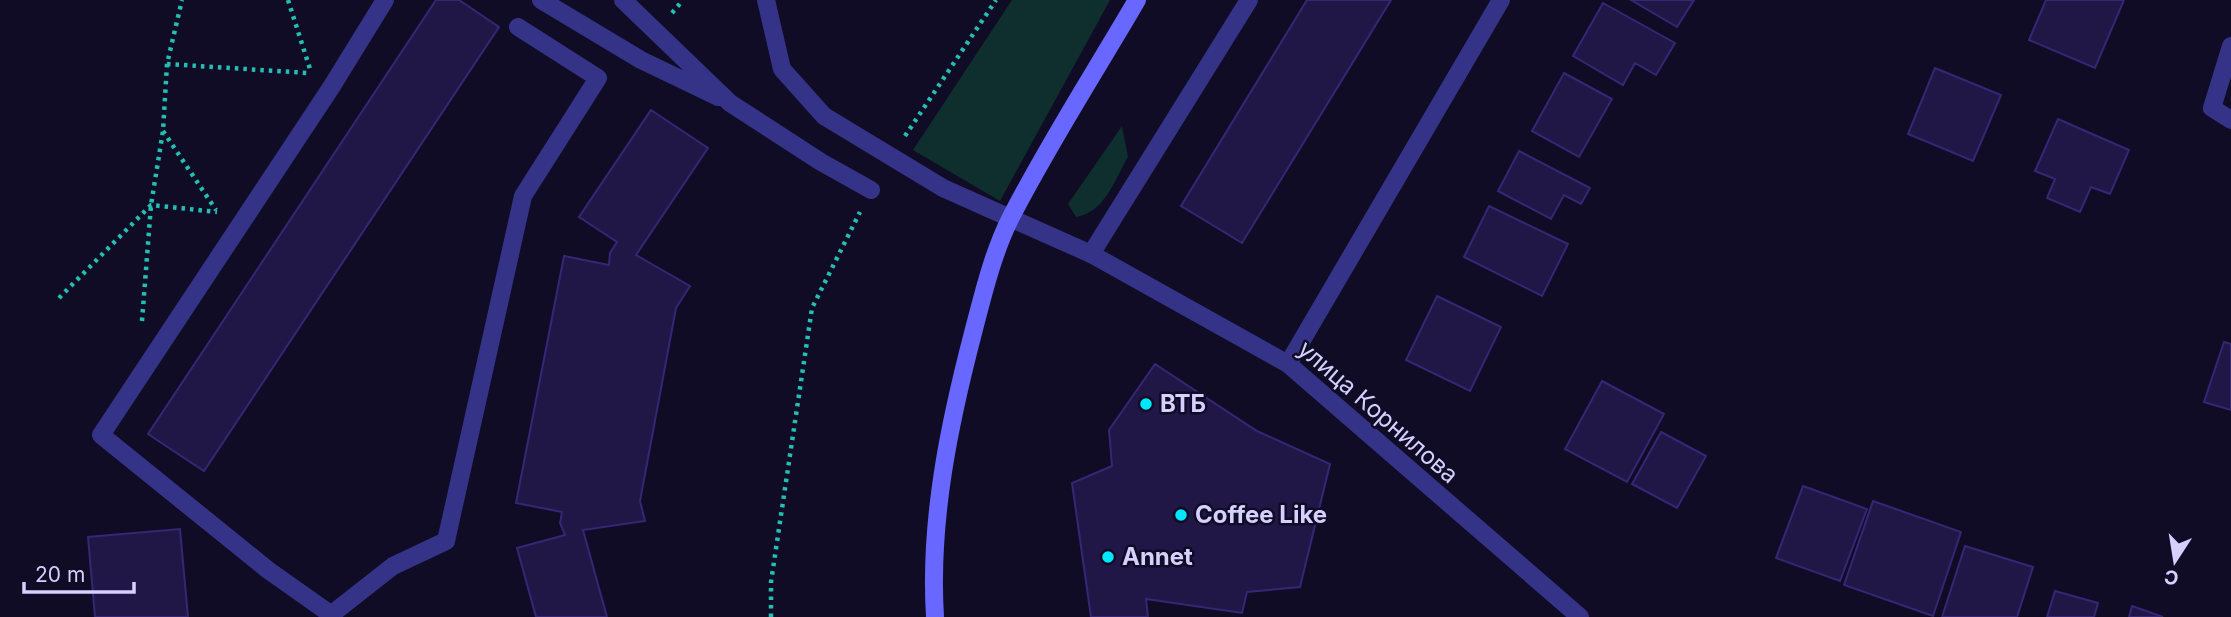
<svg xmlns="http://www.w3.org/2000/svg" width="2231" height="617" viewBox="0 0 2231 617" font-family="Inter,sans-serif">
<rect width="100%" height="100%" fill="#100c25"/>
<!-- green -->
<path fill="#0f2f2e" d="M1012 0H1110L1000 201 913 150Z
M1122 126 1128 157C1114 181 1105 212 1076 217L1068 204Z"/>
<!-- building -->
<path fill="#201747" stroke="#352775" stroke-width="2" d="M436 0H459L499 27 204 471 148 434Z
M1307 0H1391L1242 243 1181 206Z
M1631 0H1694L1677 27Z
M2046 0H2124L2095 68 2029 40Z
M1603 3 1675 43 1656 75 1635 63 1623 85 1573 56Z
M1935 68 2001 95 1973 161 1908 134Z
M1564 73 1612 99 1579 157 1532 131Z
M651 110 708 148 636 255 690 286 676 308 640 501 645 521 583 530 607 617H536L517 548 565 535 560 523 562 512 516 503 564 256 609 265 610 253 617 242 579 217Z
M2058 119 2129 150 2110 194 2091 187 2080 212 2047 198 2055 179 2035 171Z
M1519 151 1590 188 1581 204 1564 195 1551 219 1498 191Z
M1489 206 1568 244 1542 296 1464 257Z
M1437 296 1501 327 1470 391 1406 360Z
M2224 342 2231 344V410L2204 402Z
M1155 364 1257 431 1330 464 1300 587 1247 592 1242 613 1146 599 1148 617H1091L1072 483 1112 466 1109 430Z
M1602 381 1664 414 1627 482 1565 449Z
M1661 432 1706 456 1677 508 1632 484Z
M1803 486 1867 509 1840 581 1776 558Z
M1873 501 1961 532 1933 616 1844 585Z
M180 529 188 617H95L88 537Z
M1965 546 2033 567 2017 617H1942Z
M2055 591 2098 603 2094 617H2047Z
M2132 606 2163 617H2129Z"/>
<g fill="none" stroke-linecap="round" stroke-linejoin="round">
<!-- path -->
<path stroke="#24bfb3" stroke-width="4.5" stroke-dasharray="3.5 5" stroke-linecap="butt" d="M288 0 310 69
M672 13 683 0
M167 64 308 73
M163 131 216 210
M905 136 996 0
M59 298 151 205 217 212
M142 321 151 205 163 131 167 64 182 0
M771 617V582L812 308 860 212"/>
<!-- service -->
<path stroke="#353388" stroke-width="18" d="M766 0 782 69 824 116 943 188 1010 218
M2231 46 2212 108 2231 120
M1091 254 1249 0
M329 613 268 570 101 435 332 86 385 0
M328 617 393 566 446 541 523 196 598 78 518 27"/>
<!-- pedestrian -->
<path stroke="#353388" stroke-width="18" d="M541 0 641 60 718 97
M623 0 730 103 821 162 871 190"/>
<!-- minor -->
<path stroke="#353388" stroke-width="18" d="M1010 218 1091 254 1288 364 1580 617
M1288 364 1501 0"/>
<!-- secondary -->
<path stroke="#6867ff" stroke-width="18" d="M935 617C929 521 949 425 973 333 983 295 993 252 1011 217 1049 143 1095 72 1137 0"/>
</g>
<!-- markers -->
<g fill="#00e6fb" stroke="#100c25" stroke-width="2.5">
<circle cx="1146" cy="404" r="7"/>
<circle cx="1181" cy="515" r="7"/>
<circle cx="1108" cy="557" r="7"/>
</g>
<g text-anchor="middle" stroke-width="5" stroke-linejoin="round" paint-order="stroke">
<!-- poi labels -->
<g font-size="24" font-weight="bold" fill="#d5d0ff" stroke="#100c25" text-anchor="start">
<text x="1160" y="412">ВТБ</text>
<text x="1195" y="523">Coffee Like</text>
<text x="1122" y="565">Annet</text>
</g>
<!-- street labels -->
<g font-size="24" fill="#d5d0ff" stroke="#100c25">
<text transform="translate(1378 412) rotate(41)" y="8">улица Корнилова</text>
</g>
</g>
<!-- north arrow -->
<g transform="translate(2175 561) rotate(192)" stroke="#100c25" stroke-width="5" paint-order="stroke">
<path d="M0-5L12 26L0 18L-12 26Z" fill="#d5d0ff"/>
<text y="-10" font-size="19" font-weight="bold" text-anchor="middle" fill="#d5d0ff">С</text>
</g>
<!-- scale -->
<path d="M24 582v10h110v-10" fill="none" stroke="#d5d0ff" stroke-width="3.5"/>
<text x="35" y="582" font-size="21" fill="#d5d0ff" stroke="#100c25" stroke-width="5" paint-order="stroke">20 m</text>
</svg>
